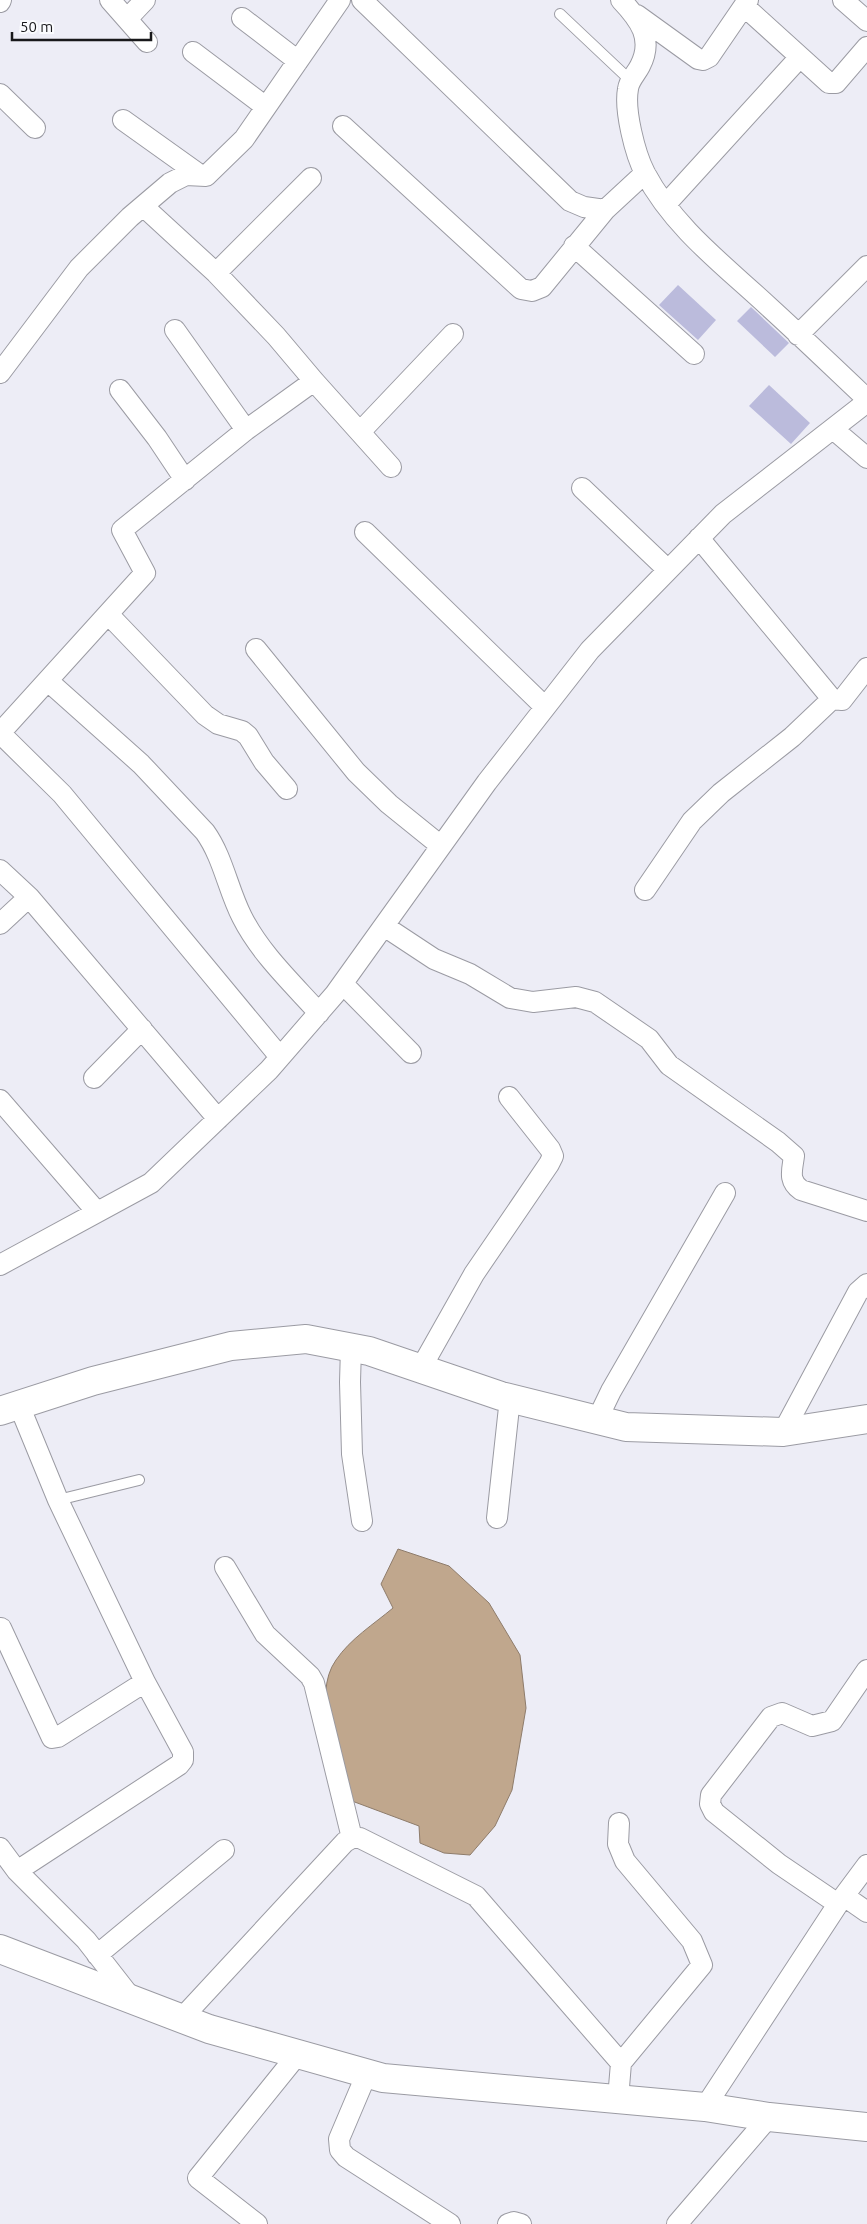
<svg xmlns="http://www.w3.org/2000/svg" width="867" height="2224" viewBox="0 0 867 2224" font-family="Ubuntu,sans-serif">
<rect width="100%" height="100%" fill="#ededf6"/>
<!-- water -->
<path fill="#c0a78d" stroke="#8e7c6b" d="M398 1549 449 1566 489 1603 520 1655 526 1708 512 1790 495 1826 470 1855 444 1853 420 1843 419 1826 352 1801C340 1763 310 1696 336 1660 350 1639 374 1624 393 1608L381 1584Z"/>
<!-- building -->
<path fill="#bbbbdc" d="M678 285 716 320 698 340 659 305Z
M751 307 789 343 775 357 737 321Z
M769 385 810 423 791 444 749 406Z"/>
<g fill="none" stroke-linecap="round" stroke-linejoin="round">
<defs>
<path id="lane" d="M560 14 631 81
M58 1500 139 1480"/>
<path id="street" d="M110 0 147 42
M362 0 570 201 584 207 605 210 645 173
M621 0C640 20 654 39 640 66 636 74 629 80 628 89 624 110 635 154 645 173 674 228 724 265 768 306 801 336 834 368 867 399
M843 0 867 21
M0 2 1 0
M744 6 829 83H836L867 47
M637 15 698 59 703 60 709 57 748 0
M242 18 298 61
M127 19 145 0
M193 52 266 107
M0 94 35 128
M123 120 200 175
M343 126 521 289 532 291 542 287 605 210
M666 204 800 57
M574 246 694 354
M216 273 311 178
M175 330 246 430
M798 335 867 266
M0 373 79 268 130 217 170 183 186 175 206 176 244 139 340 0
M314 381 391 467
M120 390 157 438 185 480
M833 429 867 458
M360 432 453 334
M582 488 668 570
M365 532 545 707
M108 614 205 715 218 724 242 731 248 736 264 762 287 789
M256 649 356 772 389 804 441 846
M48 681 141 764 205 832C223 857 228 890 242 917 260 953 292 983 319 1013
M832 699 842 700 867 668
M0 733 145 573 122 530 246 430 314 381 276 336 216 273 143 206
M0 733 62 794 280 1057
M0 870 29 897 218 1119
M645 890 692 821 721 793 792 737 832 699 699 538
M0 924 29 897
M384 926 434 959 470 974 510 998 533 1002 576 997 595 1002 649 1039 669 1065 778 1142 794 1156C792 1171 788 1181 801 1190L867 1211
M343 984 411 1053
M94 1078 142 1029
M0 1100 97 1212
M0 1265 151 1183 269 1070 335 994 487 782 590 650 723 514 867 402
M351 1348 350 1382 352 1454 362 1521
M421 1368 474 1274 549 1164 553 1156 550 1149 509 1097
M597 1420 611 1391 725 1193
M783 1432 858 1292 867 1284
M497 1518 510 1398
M225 1567 265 1634 310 1676 314 1683 352 1838
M1 1628 52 1738 58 1737 145 1682 58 1500 19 1405
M619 1823 618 1844 625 1861 692 1941 702 1965 621 2063
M0 1848 17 1871 86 1940 132 1999
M17 1871 179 1765 183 1760V1752L145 1682
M844 1896 867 1912
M838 1904 779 1864 714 1812 710 1804 711 1795 771 1717 782 1713 812 1726 832 1721 867 1670
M97 1955 224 1850
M182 2018 345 1842 352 1838H360L476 1896 621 2063 618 2099
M367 2073 339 2139 340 2150 346 2157 450 2224
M705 2107 838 1904 867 1865
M257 2224 198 2178 298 2054
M508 2224 514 2222 521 2224
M677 2224 769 2117"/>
<path id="secondary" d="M0 1411 93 1381 231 1346 306 1339 369 1351 501 1396 626 1427 783 1432 867 1419
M0 1949 209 2029 383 2078 705 2107 769 2117 867 2127"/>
</defs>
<!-- lane casing -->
<use href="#lane" stroke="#9b9ba3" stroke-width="12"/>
<!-- street casing -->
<use href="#street" stroke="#9b9ba3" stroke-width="22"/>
<!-- secondary casing -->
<use href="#secondary" stroke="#9b9ba3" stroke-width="30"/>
<!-- lane -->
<use href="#lane" stroke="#fff" stroke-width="10"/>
<!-- street -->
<use href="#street" stroke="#fff" stroke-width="20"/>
<!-- secondary -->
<use href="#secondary" stroke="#fff" stroke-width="28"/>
</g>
<!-- scale -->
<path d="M12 32v8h139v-8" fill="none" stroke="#18181b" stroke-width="2.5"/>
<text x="20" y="32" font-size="15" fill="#18181b" stroke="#fafbfe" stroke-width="4" paint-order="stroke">50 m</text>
</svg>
